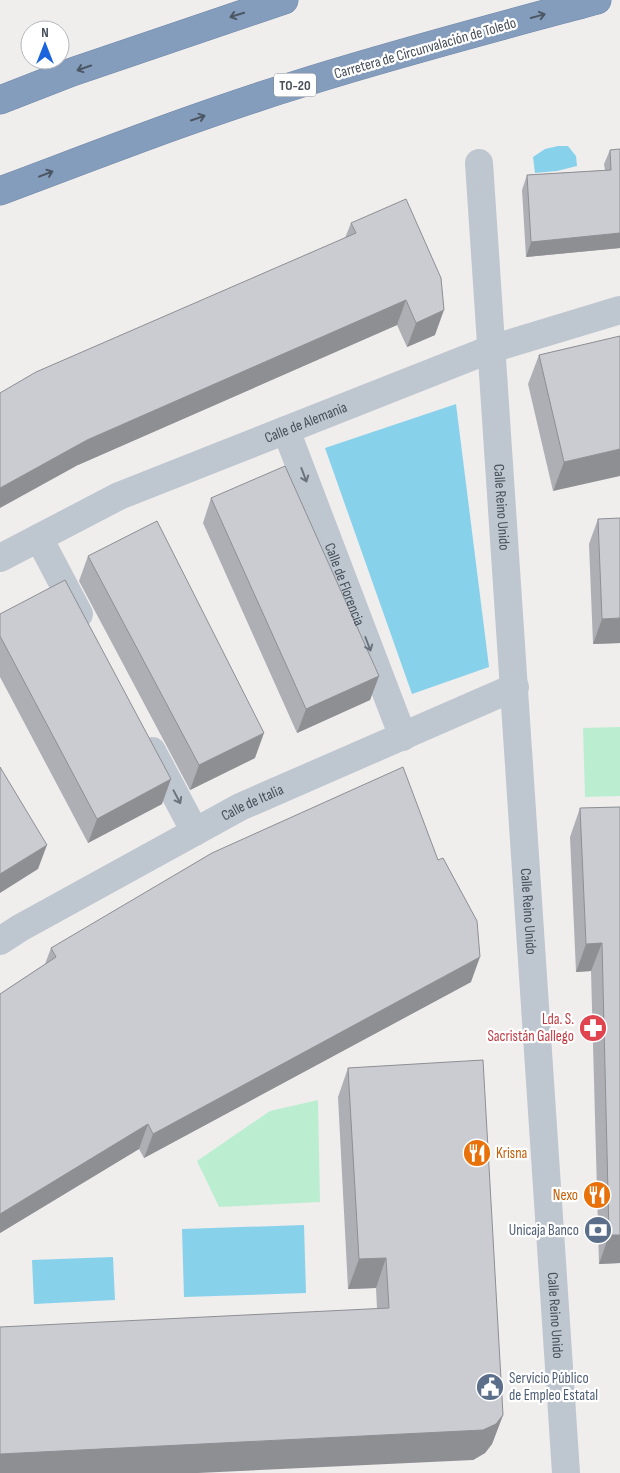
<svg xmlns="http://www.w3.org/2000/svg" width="620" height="1473" viewBox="0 0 620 1473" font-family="'Sofia Sans Condensed',sans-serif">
<rect width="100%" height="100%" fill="#f0eded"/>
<!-- green -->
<path fill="#bbeed1" d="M620 727V796L585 797 583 728Z
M318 1100 320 1202 219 1207 197 1161 270 1111Z"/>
<!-- water -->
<path fill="#88d1eb" d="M558 146H568L576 156 577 166 557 171 535 173 533 157 545 149Z
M456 404 489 667 412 694 325 448Z
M304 1225 306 1293 184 1297 182 1229Z
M113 1257 115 1300 34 1304 32 1260Z"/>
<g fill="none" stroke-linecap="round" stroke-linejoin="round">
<defs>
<path id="highway" d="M0 100 72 72 284 0
M0 191C99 154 198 115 299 84 397 53 497 27 597 0"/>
</defs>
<!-- highway casing -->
<use href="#highway" stroke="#7088a8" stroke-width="29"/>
<!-- street -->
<g stroke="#bec7cf" stroke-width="28">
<path id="s1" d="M479 163 566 1473"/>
<path id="s2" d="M286 430 403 737"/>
<path d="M39 538 79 614"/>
<path id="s3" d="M0 558 119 496 491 349 620 310"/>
<path d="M152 751 195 832"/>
<path id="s4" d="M0 941 20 928 240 807 515 687"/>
</g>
<!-- highway -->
<use href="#highway" stroke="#859dbc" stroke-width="28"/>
</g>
<!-- wall -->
<path fill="#aeafb5" d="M620 149V248L526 257 522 190 527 175 605 170 604 164 610 150Z
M351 223 435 335 407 347 397 325 78 465 345 238Z
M620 336 553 491 528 384 539 355Z
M211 498 379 676 370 700 297 733 203 523Z
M598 519 620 643 593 644 589 544Z
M88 556 255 758 190 790 79 581Z
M0 614 162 804 88 843 0 677Z
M620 807V1263L599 1264 591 971 576 972 570 837 580 808Z
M51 948 471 982 144 1158 139 1149 0 1233V994L45 964Z
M348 1068 503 1415 492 1444 485 1453 473 1460 377 1309 376 1288 348 1289 338 1097Z"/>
<!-- shaded-wall -->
<path fill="#8d8f93" d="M620 233V248L526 257 531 242Z
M406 300 397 325 78 465 0 508V488L87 440Z
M444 310 435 335 407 347 416 323Z
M620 449V476L553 491 564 462Z
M620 618V643L593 644 602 619Z
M379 676 370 700 297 733 306 709Z
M264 733 255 758 190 790 199 765Z
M171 779 162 804 88 843 97 819Z
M47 845 38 869 0 893V874Z
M602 943 591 971 576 972 586 944Z
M480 957 471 982 144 1158 153 1134Z
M148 1124 139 1149 0 1233V1214Z
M609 1235H620V1263L599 1264Z
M386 1258 376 1288 348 1289 359 1259Z
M503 1415 492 1444 485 1453 473 1460 198 1473H0V1454Z"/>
<!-- building -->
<path fill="#caccd2" stroke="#8d8f93" d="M620 149V233L531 242 527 175 611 170 610 150Z
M406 199 441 278 444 310 416 323 406 300 87 440 0 488V393L36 372 356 233 351 223Z
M620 336V449L564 462 539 355Z
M285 466 379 676 306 709 211 498Z
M620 518V618L602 619 598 519Z
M157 521 264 733 199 765 88 556Z
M65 580 171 779 97 819 0 636V614Z
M0 767 47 845 0 874Z
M403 767 438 860 443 858 477 921 480 957 153 1134 148 1124 0 1214V994L56 957 51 948 212 853Z
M620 807V1235H609L602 943 586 944 580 808Z
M483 1060 503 1415 496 1424 483 1430 0 1454V1327L389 1308 386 1258 359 1259 348 1068Z"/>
<!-- one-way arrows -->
<defs><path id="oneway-shaft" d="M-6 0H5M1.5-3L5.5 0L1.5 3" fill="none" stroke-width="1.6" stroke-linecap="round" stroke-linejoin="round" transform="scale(1.25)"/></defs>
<g stroke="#4c5764">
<use href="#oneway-shaft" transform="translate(237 15) rotate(163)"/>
<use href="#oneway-shaft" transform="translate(538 16) rotate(-15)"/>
<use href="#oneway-shaft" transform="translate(84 68) rotate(161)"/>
<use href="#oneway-shaft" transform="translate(198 118) rotate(-19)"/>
<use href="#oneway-shaft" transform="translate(46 174) rotate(-21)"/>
</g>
<g stroke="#6a737d">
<use href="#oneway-shaft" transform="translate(304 475) rotate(69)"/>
<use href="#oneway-shaft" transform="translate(368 644) rotate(69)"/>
<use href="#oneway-shaft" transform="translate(177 797) rotate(62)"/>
</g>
<!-- icons -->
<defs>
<symbol id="pharmacy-disc" viewBox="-11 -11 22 22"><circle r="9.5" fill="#e0444e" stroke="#fff"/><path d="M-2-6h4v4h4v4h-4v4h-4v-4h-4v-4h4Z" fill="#fff"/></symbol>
<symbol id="restaurant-disc" viewBox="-11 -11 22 22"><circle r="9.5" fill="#e8710a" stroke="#fff"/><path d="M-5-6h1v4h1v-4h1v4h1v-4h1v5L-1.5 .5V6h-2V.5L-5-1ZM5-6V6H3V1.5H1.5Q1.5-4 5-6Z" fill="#fff"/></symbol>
<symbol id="bank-disc" viewBox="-11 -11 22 22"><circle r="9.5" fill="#5c6f8a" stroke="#fff"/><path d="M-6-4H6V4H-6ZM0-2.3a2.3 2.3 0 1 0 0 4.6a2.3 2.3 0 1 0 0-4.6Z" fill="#fff"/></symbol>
<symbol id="civic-disc" viewBox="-11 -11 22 22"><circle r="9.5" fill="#5c6f8a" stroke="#fff"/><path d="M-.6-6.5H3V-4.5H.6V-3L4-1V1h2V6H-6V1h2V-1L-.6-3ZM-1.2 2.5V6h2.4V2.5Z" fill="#fff"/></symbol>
</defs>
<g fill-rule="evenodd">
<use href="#pharmacy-disc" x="577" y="1012" width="32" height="32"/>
<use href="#restaurant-disc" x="461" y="1137" width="32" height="32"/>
<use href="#restaurant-disc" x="581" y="1179" width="32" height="32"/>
<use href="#bank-disc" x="582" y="1214" width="32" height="32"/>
<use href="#civic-disc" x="474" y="1371" width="32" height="32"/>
</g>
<g text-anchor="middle" stroke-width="4.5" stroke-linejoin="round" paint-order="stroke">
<!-- shield labels -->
<rect fill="#fff" stroke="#7e848c" stroke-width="1" x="274" y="73.5" width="42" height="23" rx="4"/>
<g font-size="14" font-weight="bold" fill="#464f5a">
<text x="295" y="90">TO-20</text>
</g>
<!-- street labels -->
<g font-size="15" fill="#464f5a" stroke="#fff">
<text transform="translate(425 48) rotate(-16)" y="5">Carretera de Circunvalación de Toledo</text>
<text dy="5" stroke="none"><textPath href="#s3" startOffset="335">Calle de Alemania</textPath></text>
<text dy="5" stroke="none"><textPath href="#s1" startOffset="345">Calle Reino Unido</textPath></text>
<text dy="5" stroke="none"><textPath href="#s2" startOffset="165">Calle de Florencia</textPath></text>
<text dy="5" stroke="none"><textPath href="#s4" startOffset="288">Calle de Italia</textPath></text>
<text dy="5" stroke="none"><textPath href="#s1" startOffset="750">Calle Reino Unido</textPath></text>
<text dy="5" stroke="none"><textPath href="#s1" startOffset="1155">Calle Reino Unido</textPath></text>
</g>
<!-- health labels -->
<g font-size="15" fill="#be3a42" stroke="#fff" text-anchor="end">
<text x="574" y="1024">Lda. S.<tspan x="574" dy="17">Sacristán Gallego</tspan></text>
</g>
<!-- food labels -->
<g font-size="15" fill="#c56008" stroke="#fff" text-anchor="start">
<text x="496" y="1158">Krisna</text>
<text x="578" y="1200" text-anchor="end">Nexo</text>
</g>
<!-- service labels -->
<g font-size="15" fill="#4e5e75" stroke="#fff" text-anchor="end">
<text x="579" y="1235">Unicaja Banco</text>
<text x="509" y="1383" text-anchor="start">Servicio Público<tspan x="509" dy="17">de Empleo Estatal</tspan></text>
</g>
</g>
<!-- north arrow -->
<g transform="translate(45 45)"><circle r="24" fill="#ffffff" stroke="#b5b9bd"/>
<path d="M0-4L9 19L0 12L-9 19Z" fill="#1a65dd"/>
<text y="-8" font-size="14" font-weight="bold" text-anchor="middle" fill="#464f5a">N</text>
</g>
</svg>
